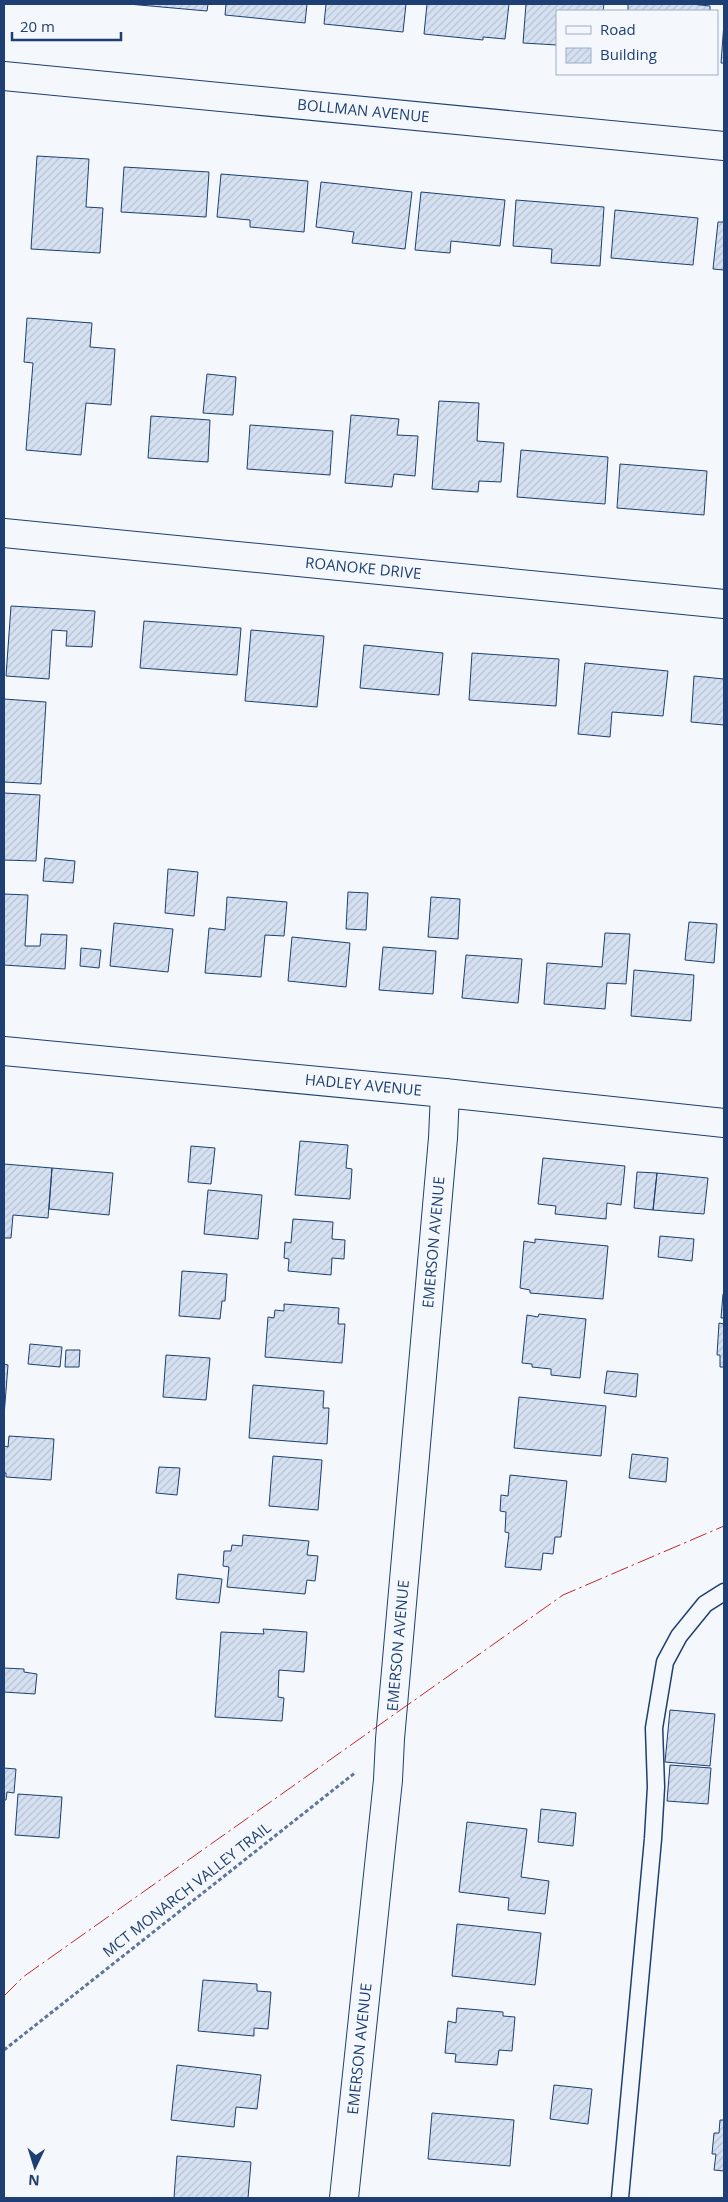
<svg xmlns="http://www.w3.org/2000/svg" width="728" height="2202" viewBox="0 0 728 2202" font-family="'Open Sans',sans-serif">
<defs>
<pattern id="building-hatch" width="6" height="6" patternUnits="userSpaceOnUse" patternTransform="scale(1.25)"><rect width="6" height="6" fill="#d5e0f0"/><path d="M-1 1l2-2M0 6l6-6M5 7l2-2" fill="none" stroke="#b6c1d1"/></pattern>
</defs>
<rect width="100%" height="100%" fill="#f4f7fb"/>
<!-- building -->
<path fill="url(#building-hatch)" stroke="#1d3f73" d="M128 4H208L207 11Z
M226 4H307L305 23 225 15Z
M326 4H406L403 32 324 24Z
M427 4H509L505 39 483 37V40L424 34Z
M526 4H604L603 11H557V45L523 43Z
M628 4H691L710 6V11H628Z
M724 23V63H721Z
M37 156 89 159 86 207 103 208 100 253 31 249Z
M124 167 209 172 206 217 121 212Z
M221 174 308 181 304 232 250 227V220L217 217Z
M321 182 412 192 405 249 352 243 354 232 316 227Z
M421 192 505 200 500 246 451 241 450 253 415 250Z
M516 200 604 207 600 266 551 263 552 249 513 246Z
M615 210 698 218 693 265 611 258Z
M718 222H724V270L713 269Z
M27 318 92 323 90 347 115 349 111 405 86 403 81 455 26 450 33 363 24 362Z
M207 374 236 377 233 415 203 413Z
M439 401 479 403 477 441 504 443 501 482 479 481 478 492 432 489Z
M351 415 399 419 397 435 418 436 415 476 394 474 392 487 345 483Z
M151 416 210 420 208 462 148 458Z
M250 425 333 431 330 475 247 469Z
M521 450 608 457 605 504 517 497Z
M620 464 707 471 704 515 617 508Z
M11 606 95 611 92 647 66 646 67 631 52 630 49 679 6 676Z
M144 621 241 628 237 675 140 668Z
M251 630 324 636 317 707 245 701Z
M364 645 443 653 439 695 360 688Z
M472 653 559 659 556 706 469 700Z
M585 663 668 671 663 716 612 712 610 737 578 734Z
M694 676 724 679V725L691 722Z
M4 699 46 702 41 784 4 782Z
M4 793 40 795 36 861 4 860Z
M45 858 75 861 73 883 43 881Z
M168 869 198 872 194 916 165 913Z
M348 892 368 893 366 930 346 929Z
M4 894 28 895 25 946H40L41 934 67 935 65 969 4 965Z
M227 897 287 902 284 936 265 935 261 977 205 973 209 928 225 930Z
M431 897 460 899 458 939 428 937Z
M689 922 717 924 714 963 685 960Z
M114 923 173 929 168 972 110 966Z
M605 933 630 934 626 984 607 983 605 1009 544 1004 547 963 602 967Z
M292 937 350 943 346 987 288 981Z
M383 947 436 951 433 994 379 990Z
M81 948 101 950 99 968 80 966Z
M466 955 522 959 518 1003 462 998Z
M634 970 694 975 691 1021 631 1016Z
M300 1141 348 1145 346 1168 352 1169 350 1199 295 1195Z
M191 1146 215 1148 211 1184 188 1182Z
M543 1158 625 1166 621 1205 607 1203 606 1219 555 1214 556 1206 538 1204Z
M4 1164 52 1168 48 1218 13 1215 11 1238H4Z
M52 1168 113 1173 109 1215 49 1209Z
M637 1172 657 1173 653 1210 634 1208Z
M657 1173 708 1178 704 1214 653 1210Z
M208 1190 262 1195 258 1239 204 1234Z
M293 1219 333 1222 332 1239 345 1240 344 1259 332 1258 331 1275 288 1271 289 1259 284 1258 285 1242 291 1243Z
M660 1236 694 1239 692 1261 658 1257Z
M535 1239 608 1246 603 1299 530 1293V1290L520 1288 524 1241 535 1243Z
M182 1271 227 1274 225 1301H222L220 1319 179 1316Z
M723 1294H724V1318H721Z
M284 1304 339 1308 338 1324H345L342 1363 265 1357 268 1317 274 1318 275 1310 284 1311Z
M539 1314 586 1319 580 1378 551 1375V1369L532 1367V1364L522 1363 527 1315 538 1317Z
M719 1323 724 1324V1367H720V1355H717Z
M30 1344 62 1347 60 1367 28 1364Z
M66 1350H80L79 1367H65Z
M166 1355 210 1358 206 1400 163 1397Z
M4 1364 8 1365 4 1416Z
M607 1371 638 1374 636 1397 604 1393Z
M253 1385 324 1391 323 1408H329L327 1444 249 1438Z
M519 1397 606 1406 601 1456 514 1448Z
M9 1436 54 1439 51 1480 6 1477V1473H4V1446L8 1447Z
M632 1454 668 1458 666 1482 629 1478Z
M273 1456 322 1460 318 1510 269 1506Z
M159 1467 180 1468 177 1495 156 1493Z
M510 1475 567 1481 561 1537H555L553 1554 543 1553 541 1570 505 1567 509 1533 505 1532 506 1512 500 1511 501 1495 508 1496Z
M243 1535 309 1541 307 1555 318 1556 315 1581 307 1580 305 1594 227 1587 229 1567 223 1566 224 1551H231L232 1545 242 1546Z
M178 1574 222 1579 219 1603 176 1599Z
M263 1629 307 1632 304 1672 279 1670 278 1697 284 1698 282 1721 215 1717 221 1632 264 1634Z
M4 1668 24 1669V1672L37 1674 35 1694 4 1692Z
M670 1710 715 1714 710 1766 665 1762Z
M670 1765 711 1768 708 1804 667 1801Z
M4 1768 16 1769 14 1793 7 1792 6 1800H4Z
M18 1794 62 1797 59 1838 15 1835Z
M541 1809 576 1813 573 1846 538 1842Z
M467 1822 527 1829 521 1877 549 1881 545 1914 508 1910 509 1898 459 1892Z
M457 1924 541 1933 535 1985 452 1976Z
M203 1980 257 1984V1991L271 1992 268 2029 254 2028V2036L198 2031Z
M457 2008 503 2012V2016L515 2017 512 2051 499 2050 497 2065 455 2062 456 2054 445 2053 448 2021 456 2023Z
M177 2065 261 2075 257 2109 236 2107 234 2127 171 2120Z
M554 2085 592 2089 588 2124 550 2119Z
M432 2113 514 2120 510 2166 428 2159Z
M720 2120H724V2171L714 2170 716 2154H712L714 2133H719Z
M177 2156 251 2162 248 2198H174Z"/>
<g fill="none" stroke-linecap="round" stroke-linejoin="round">
<defs>
<path id="service" d="M620 2198 653 1839 656 1787 654 1728 665 1662 679 1636 705 1604 724 1592"/>
<g id="minor">
<path id="s1" d="M4 76 724 146"/>
<path id="s2" d="M4 533 724 604"/>
<path id="s3" d="M4 1051 445 1093 724 1123"/>
<path id="s4" d="M344 2198 388 1780 390 1739 443 1138 445 1093"/>
</g>
</defs>
<!-- service casing -->
<use href="#service" stroke="#1d3f73" stroke-width="19"/>
<!-- minor casing -->
<use href="#minor" stroke="#1d3f73" stroke-width="30"/>
<!-- path -->
<path stroke="#5e769c" stroke-width="3" stroke-dasharray="4 2.5" stroke-linecap="butt" d="M4 2050 356 1772"/>
<!-- service -->
<use href="#service" stroke="#f4f7fb" stroke-width="16"/>
<!-- minor -->
<use href="#minor" stroke="#f4f7fb" stroke-width="28"/>
<!-- power -->
<path stroke="#c62828" stroke-width="1" stroke-dasharray="18 4 2.5 4" stroke-linecap="butt" d="M4 1996 23 1977 563 1595 724 1526"/>
</g>
<g text-anchor="middle" stroke-width="4" stroke-linejoin="round" paint-order="stroke">
<!-- street labels -->
<g font-size="15" fill="#1d3f73" stroke="#f4f7fb">
<text dy="5" stroke="none"><textPath href="#s1" startOffset="361">BOLLMAN AVENUE</textPath></text>
<text dy="5" stroke="none"><textPath href="#s2" startOffset="361">ROANOKE DRIVE</textPath></text>
<text dy="5" stroke="none"><textPath href="#s3" startOffset="361">HADLEY AVENUE</textPath></text>
<text dy="5" stroke="none"><textPath href="#s4" startOffset="960">EMERSON AVENUE</textPath></text>
<text dy="5" stroke="none"><textPath href="#s4" startOffset="555">EMERSON AVENUE</textPath></text>
<text transform="translate(187 1890) rotate(-38)" y="5">MCT MONARCH VALLEY TRAIL</text>
<text dy="5" stroke="none"><textPath href="#s4" startOffset="150">EMERSON AVENUE</textPath></text>
</g>
</g>
<!-- border -->
<rect width="728" height="2202" fill="none" stroke="#1d3f73" stroke-width="10"/>
<!-- legend -->
<rect x="556" y="10" width="162" height="65" fill="#f4f7fb" stroke="#9eadc5"/>
<rect x="566" y="26" width="25" height="8" fill="#f4f7fb" stroke="#9eadc5"/>
<text x="600" y="35" font-size="15" fill="#1d3f73">Road</text>
<rect x="566" y="48" width="25" height="15" fill="url(#building-hatch)" stroke="#9eadc5"/>
<text x="600" y="60" font-size="15" fill="#1d3f73">Building</text>
<!-- north arrow -->
<g transform="translate(35 2167) rotate(184)" stroke="#f4f7fb" stroke-width="4" paint-order="stroke">
<path d="M0-4L9 19L0 12L-9 19Z" fill="#1d3f73"/>
<text y="-8" font-size="14" font-weight="bold" text-anchor="middle" fill="#1d3f73">N</text>
</g>
<!-- scale -->
<path d="M12 32v8h109v-8" fill="none" stroke="#1d3f73" stroke-width="2.5"/>
<text x="20" y="32" font-size="15" fill="#1d3f73" stroke="#f4f7fb" stroke-width="4" paint-order="stroke">20 m</text>
</svg>
